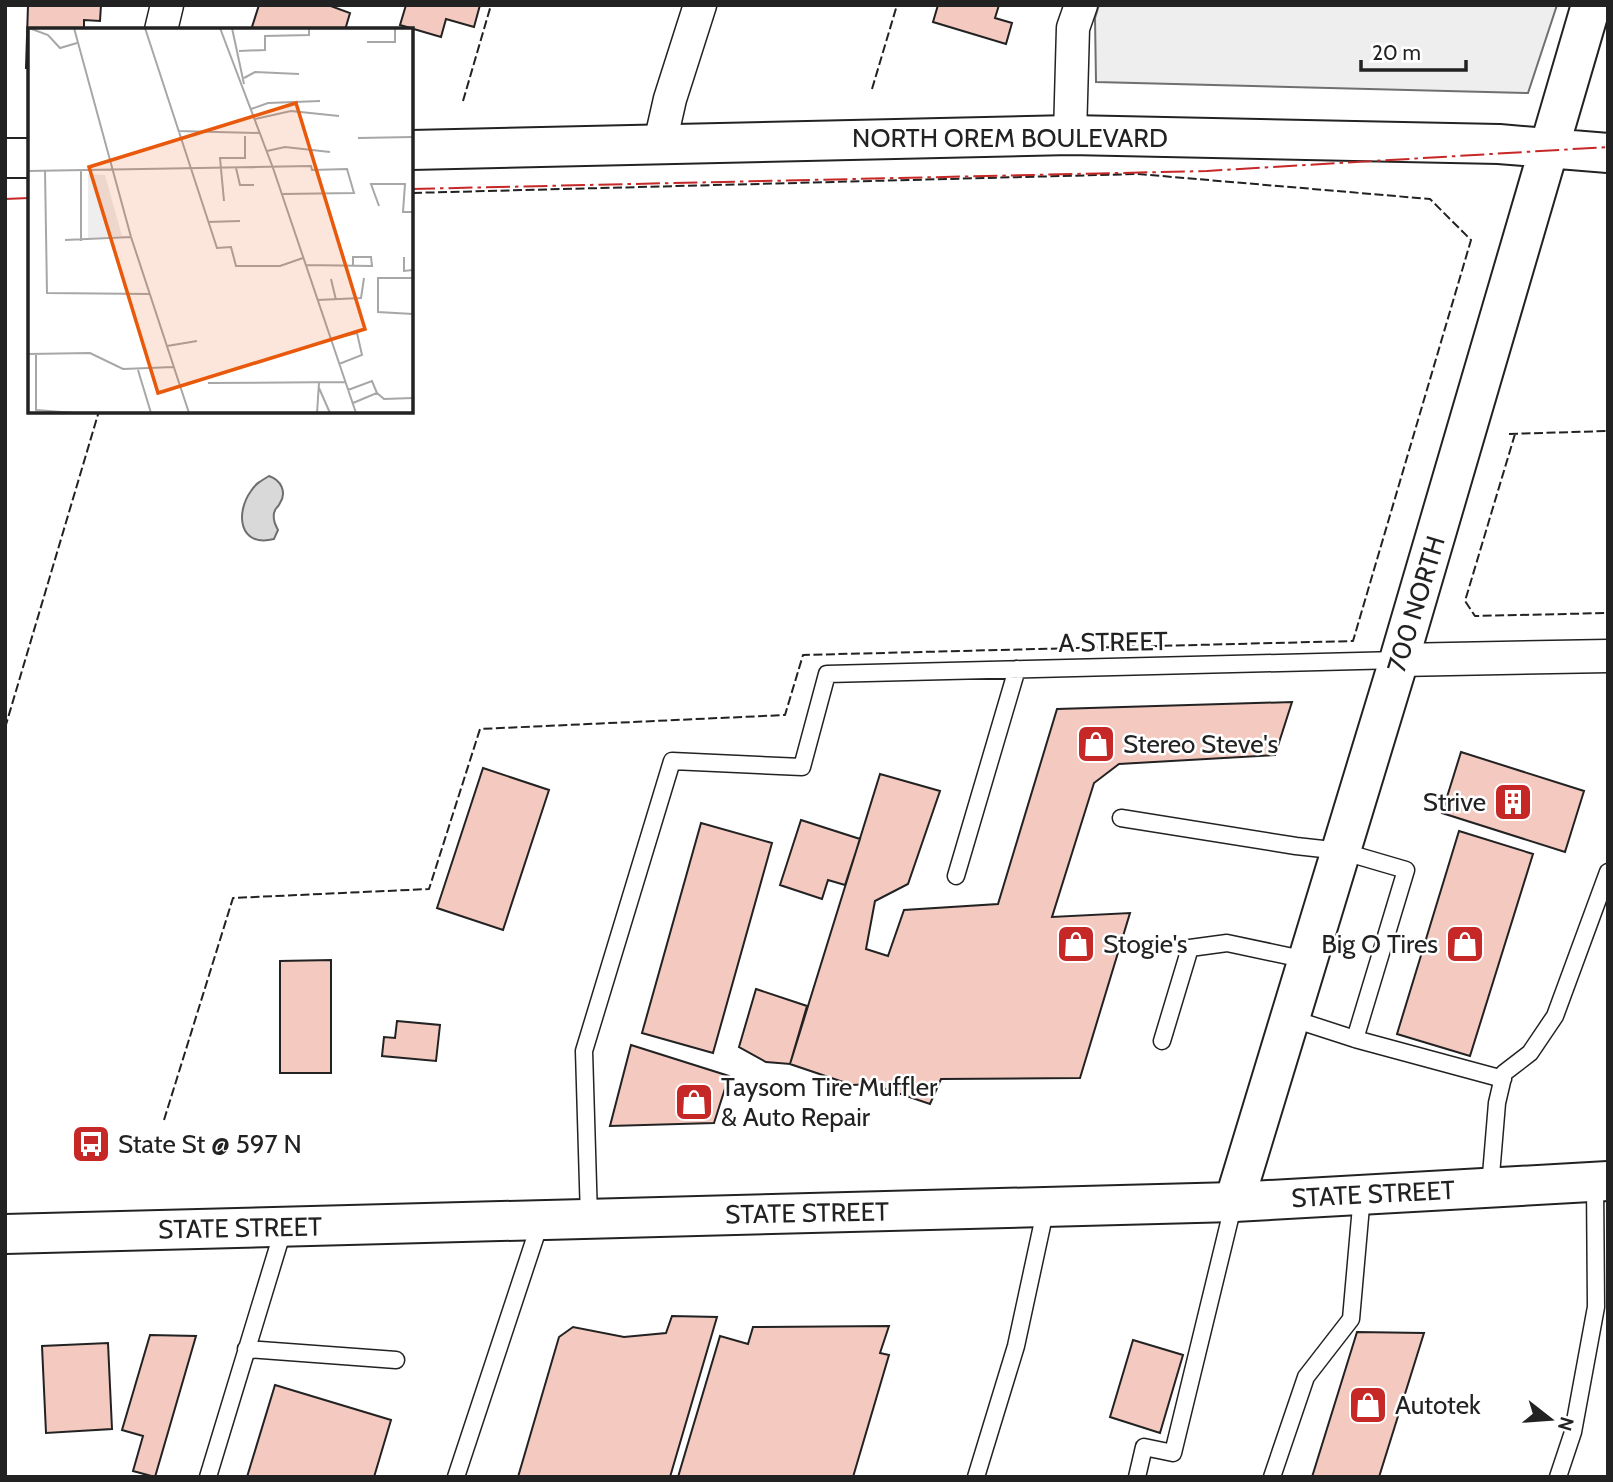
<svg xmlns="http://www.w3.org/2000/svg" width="1613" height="1482" viewBox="0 0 1613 1482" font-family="Cabin,sans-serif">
<rect width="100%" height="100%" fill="#fff"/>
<!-- green -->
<path fill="#eee" stroke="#6f6f6f" stroke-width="2" d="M1099 5H1557L1528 93 1096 82 1095 18Z"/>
<!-- water -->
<path fill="#d9d9d9" stroke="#6f6f6f" stroke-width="2" d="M269 476C281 480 287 492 280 503 276 511 277 504 274 513 273 520 275 524 278 530L274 539C239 548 235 513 251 491 255 484 262 480 269 476Z"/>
<!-- building -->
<path fill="#f3c9c0" stroke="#222" stroke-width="2" d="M28 5H101L100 21 84 20V30H30V68H26Z
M259 5H328L350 13 345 30H251Z
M406 5H480L474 27 446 19 441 37 400 25Z
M938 5H999L995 18 1012 23 1006 44 933 22Z
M1292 702 1275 755 1119 764 1094 783 1052 917 1130 913 1080 1078 941 1079 930 1104 871 1084 852 1085 790 1064 880 774 940 791 908 884 875 901 866 949 888 956 904 910 998 904 1057 709Z
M1461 752 1584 791 1565 852 1442 813Z
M483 768 549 790 503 930 437 908Z
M801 820 860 839 845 885 828 880 822 899 780 885Z
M701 823 772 843 713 1053 642 1033Z
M1459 831 1533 854 1470 1056 1397 1034Z
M331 960V1073H280V961Z
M756 989 807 1006 790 1064 766 1062 739 1047Z
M397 1021 440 1025 436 1061 382 1056 384 1037 395 1038Z
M631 1045 729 1076 714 1123 610 1126Z
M672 1316 717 1317 670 1477H518L559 1337 573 1327 624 1337 666 1333Z
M889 1326 880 1353 889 1355 853 1477H678L720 1336 748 1344 753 1327Z
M1357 1332 1424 1333 1379 1477H1312Z
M150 1335 196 1336 155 1477 133 1471 143 1436 122 1430Z
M1133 1340 1183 1355 1160 1433 1110 1417Z
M108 1343 112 1429 46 1433 42 1346Z
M275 1385 391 1420 374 1477H247Z"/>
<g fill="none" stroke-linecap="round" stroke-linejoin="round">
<defs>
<path id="service" d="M1121 818 1296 846 1341 851 1406 870 1355 1039 1503 1079
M956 876 1017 669
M1290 1018 1355 1039
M1162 1041 1190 948 1227 943 1307 960
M1490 1187 1497 1103 1504 1073 1530 1053 1555 1016 1608 872
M589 1218 584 1051 672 761 802 767 827 674 1399 660
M246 1349 396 1360
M208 1477 284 1227
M456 1477 541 1220
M976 1477 1016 1346 1046 1207
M1137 1477 1144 1447 1173 1453 1234 1202
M1272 1477 1306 1377 1351 1319 1362 1195
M1558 1477 1573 1432 1596 1307 1595 1182"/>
<path id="minor" d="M161 30 167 5
M1070 135 1073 28 1081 5
M660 143 670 99 700 5
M1399 660 1608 656"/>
<path id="tertiary" d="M411 150 1070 135 1499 144 1608 153
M5 158H30
M1234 1202 1399 660 1591 5"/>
<path id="primary" d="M5 1234 1234 1202 1608 1181"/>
</defs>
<!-- service casing -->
<use href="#service" stroke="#222" stroke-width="19"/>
<!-- minor casing -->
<use href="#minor" stroke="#222" stroke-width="35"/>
<!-- tertiary casing -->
<use href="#tertiary" stroke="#222" stroke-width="42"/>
<!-- primary casing -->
<use href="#primary" stroke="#222" stroke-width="42"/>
<!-- service -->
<use href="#service" stroke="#fff" stroke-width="16"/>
<!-- minor -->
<use href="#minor" stroke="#fff" stroke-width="32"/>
<!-- tertiary -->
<use href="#tertiary" stroke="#fff" stroke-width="38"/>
<!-- primary -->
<use href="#primary" stroke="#fff" stroke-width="38"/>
<!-- fence -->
<path stroke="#222" stroke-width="2" stroke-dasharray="9 3.5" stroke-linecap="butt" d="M872 89 897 5
M463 101 491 5
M1509 434 1608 431
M1515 434 1465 601 1475 616 1608 613
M5 728 99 411
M164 1120 233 898 429 889 480 729 785 715 803 655 1353 641 1471 240 1430 199 1138 174 411 193"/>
<!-- power -->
<path stroke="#c62828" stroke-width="2" stroke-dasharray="24 5 3.5 5" stroke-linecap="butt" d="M411 189 1207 171 1608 147
M5 199 30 198"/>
</g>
<!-- icons -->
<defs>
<symbol id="shop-square" viewBox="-11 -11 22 22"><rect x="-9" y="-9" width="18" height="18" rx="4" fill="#c62828" stroke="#fff"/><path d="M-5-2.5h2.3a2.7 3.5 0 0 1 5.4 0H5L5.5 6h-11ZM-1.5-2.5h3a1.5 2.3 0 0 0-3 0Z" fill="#fff"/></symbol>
<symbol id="building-square" viewBox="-11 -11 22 22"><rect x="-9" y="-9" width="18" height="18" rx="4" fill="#c62828" stroke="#fff"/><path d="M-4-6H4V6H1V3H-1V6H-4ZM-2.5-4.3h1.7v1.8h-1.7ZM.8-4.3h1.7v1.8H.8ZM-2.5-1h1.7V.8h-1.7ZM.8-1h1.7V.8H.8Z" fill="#fff"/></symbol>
<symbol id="bus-square" viewBox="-11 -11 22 22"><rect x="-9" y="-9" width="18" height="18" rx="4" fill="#c62828" stroke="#fff"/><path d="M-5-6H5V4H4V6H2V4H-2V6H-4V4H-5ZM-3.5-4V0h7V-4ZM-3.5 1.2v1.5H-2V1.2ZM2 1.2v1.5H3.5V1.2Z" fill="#fff"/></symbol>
</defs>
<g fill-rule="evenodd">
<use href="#shop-square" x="1074" y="722" width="44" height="44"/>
<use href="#building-square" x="1491" y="780" width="44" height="44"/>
<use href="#shop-square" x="1054" y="922" width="44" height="44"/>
<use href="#shop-square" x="1443" y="922" width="44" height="44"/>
<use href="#shop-square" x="672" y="1080" width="44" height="44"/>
<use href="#bus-square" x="69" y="1122" width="44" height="44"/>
<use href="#shop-square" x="1346" y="1383" width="44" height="44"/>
</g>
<g text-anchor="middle" stroke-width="5" stroke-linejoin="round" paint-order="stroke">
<!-- street labels -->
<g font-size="26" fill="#222" stroke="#fff">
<text x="1010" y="147">NORTH OREM BOULEVARD</text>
<text transform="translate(1416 604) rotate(-73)" y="9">700 NORTH</text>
<text transform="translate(1113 642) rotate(-1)" y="9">A STREET</text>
<text transform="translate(1373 1194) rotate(-3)" y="9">STATE STREET</text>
<text transform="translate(807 1213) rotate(-1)" y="9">STATE STREET</text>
<text transform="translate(240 1228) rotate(-1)" y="9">STATE STREET</text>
</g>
<!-- poi labels -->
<g font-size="26" fill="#222" stroke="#fff" text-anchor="start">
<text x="1123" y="753">Stereo Steve's</text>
<text x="1486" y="811" text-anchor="end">Strive</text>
<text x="1103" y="953">Stogie's</text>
<text x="1438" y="953" text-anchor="end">Big O Tires</text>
<text x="721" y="1096">Taysom Tire Muffler<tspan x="721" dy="30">&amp; Auto Repair</tspan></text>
<text x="118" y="1153">State St @ 597 N</text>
<text x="1395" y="1414">Autotek</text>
</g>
</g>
<!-- overview -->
<g transform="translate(28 28)">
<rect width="385" height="385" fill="#fff"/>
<path d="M60 146 77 147 94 208 60 210Z" fill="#eee"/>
<path fill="none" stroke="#a7a7a7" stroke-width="2" d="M1 0 20 7 32 20 49 15M46 0 103 209 161 385M117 0 189 220 203 219 208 238H252L275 230M192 0 245 140 328 385M204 0 216 56M339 14H367V0M211 23 237 22V8L281 7V0M216 50 227 44 271 46M223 81 240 75 292 73M227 91 263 83 311 88M150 103 232 105M330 110 385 109M239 123 257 119 302 124M208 140 212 157H226M17 142 19 265 122 266M53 142V213M0 143 283 138 284 142 319 141 326 165 254 166M196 173 192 130H217V108M351 178 343 156H377L375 184H385M180 194 212 193M37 212 103 209M376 229V243L385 242M278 237 344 238 343 229H325V238M385 250H350V284L385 286M303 251 308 272M289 272 333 270 336 250M303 311 329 305 334 327 311 336M139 318 169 313M8 325V382L47 385M0 326 62 325 95 341 146 339M110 342 123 385M180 355 318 354M291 360 302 385M320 362 344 353 349 365 325 375M349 365 356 371 385 370M289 385 291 355"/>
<path fill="#e8590c" fill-opacity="0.15" stroke="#e8590c" stroke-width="3.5" d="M268 75 337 301 130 365 61 139Z"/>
<rect width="385" height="385" fill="none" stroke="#222" stroke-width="3.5"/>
</g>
<!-- border -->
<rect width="1613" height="1482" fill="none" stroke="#222222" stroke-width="14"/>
<!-- north arrow -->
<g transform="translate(1550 1419) rotate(107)" stroke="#ffffff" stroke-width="5" paint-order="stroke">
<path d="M0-5L12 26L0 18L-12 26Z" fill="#222222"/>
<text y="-10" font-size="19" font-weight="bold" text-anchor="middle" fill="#222222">N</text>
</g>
<!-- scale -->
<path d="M1361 60v10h105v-10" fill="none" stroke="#222222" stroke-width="3.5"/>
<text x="1372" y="60" font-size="21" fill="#222222" stroke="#ffffff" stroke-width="5" paint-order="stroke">20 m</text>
</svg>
